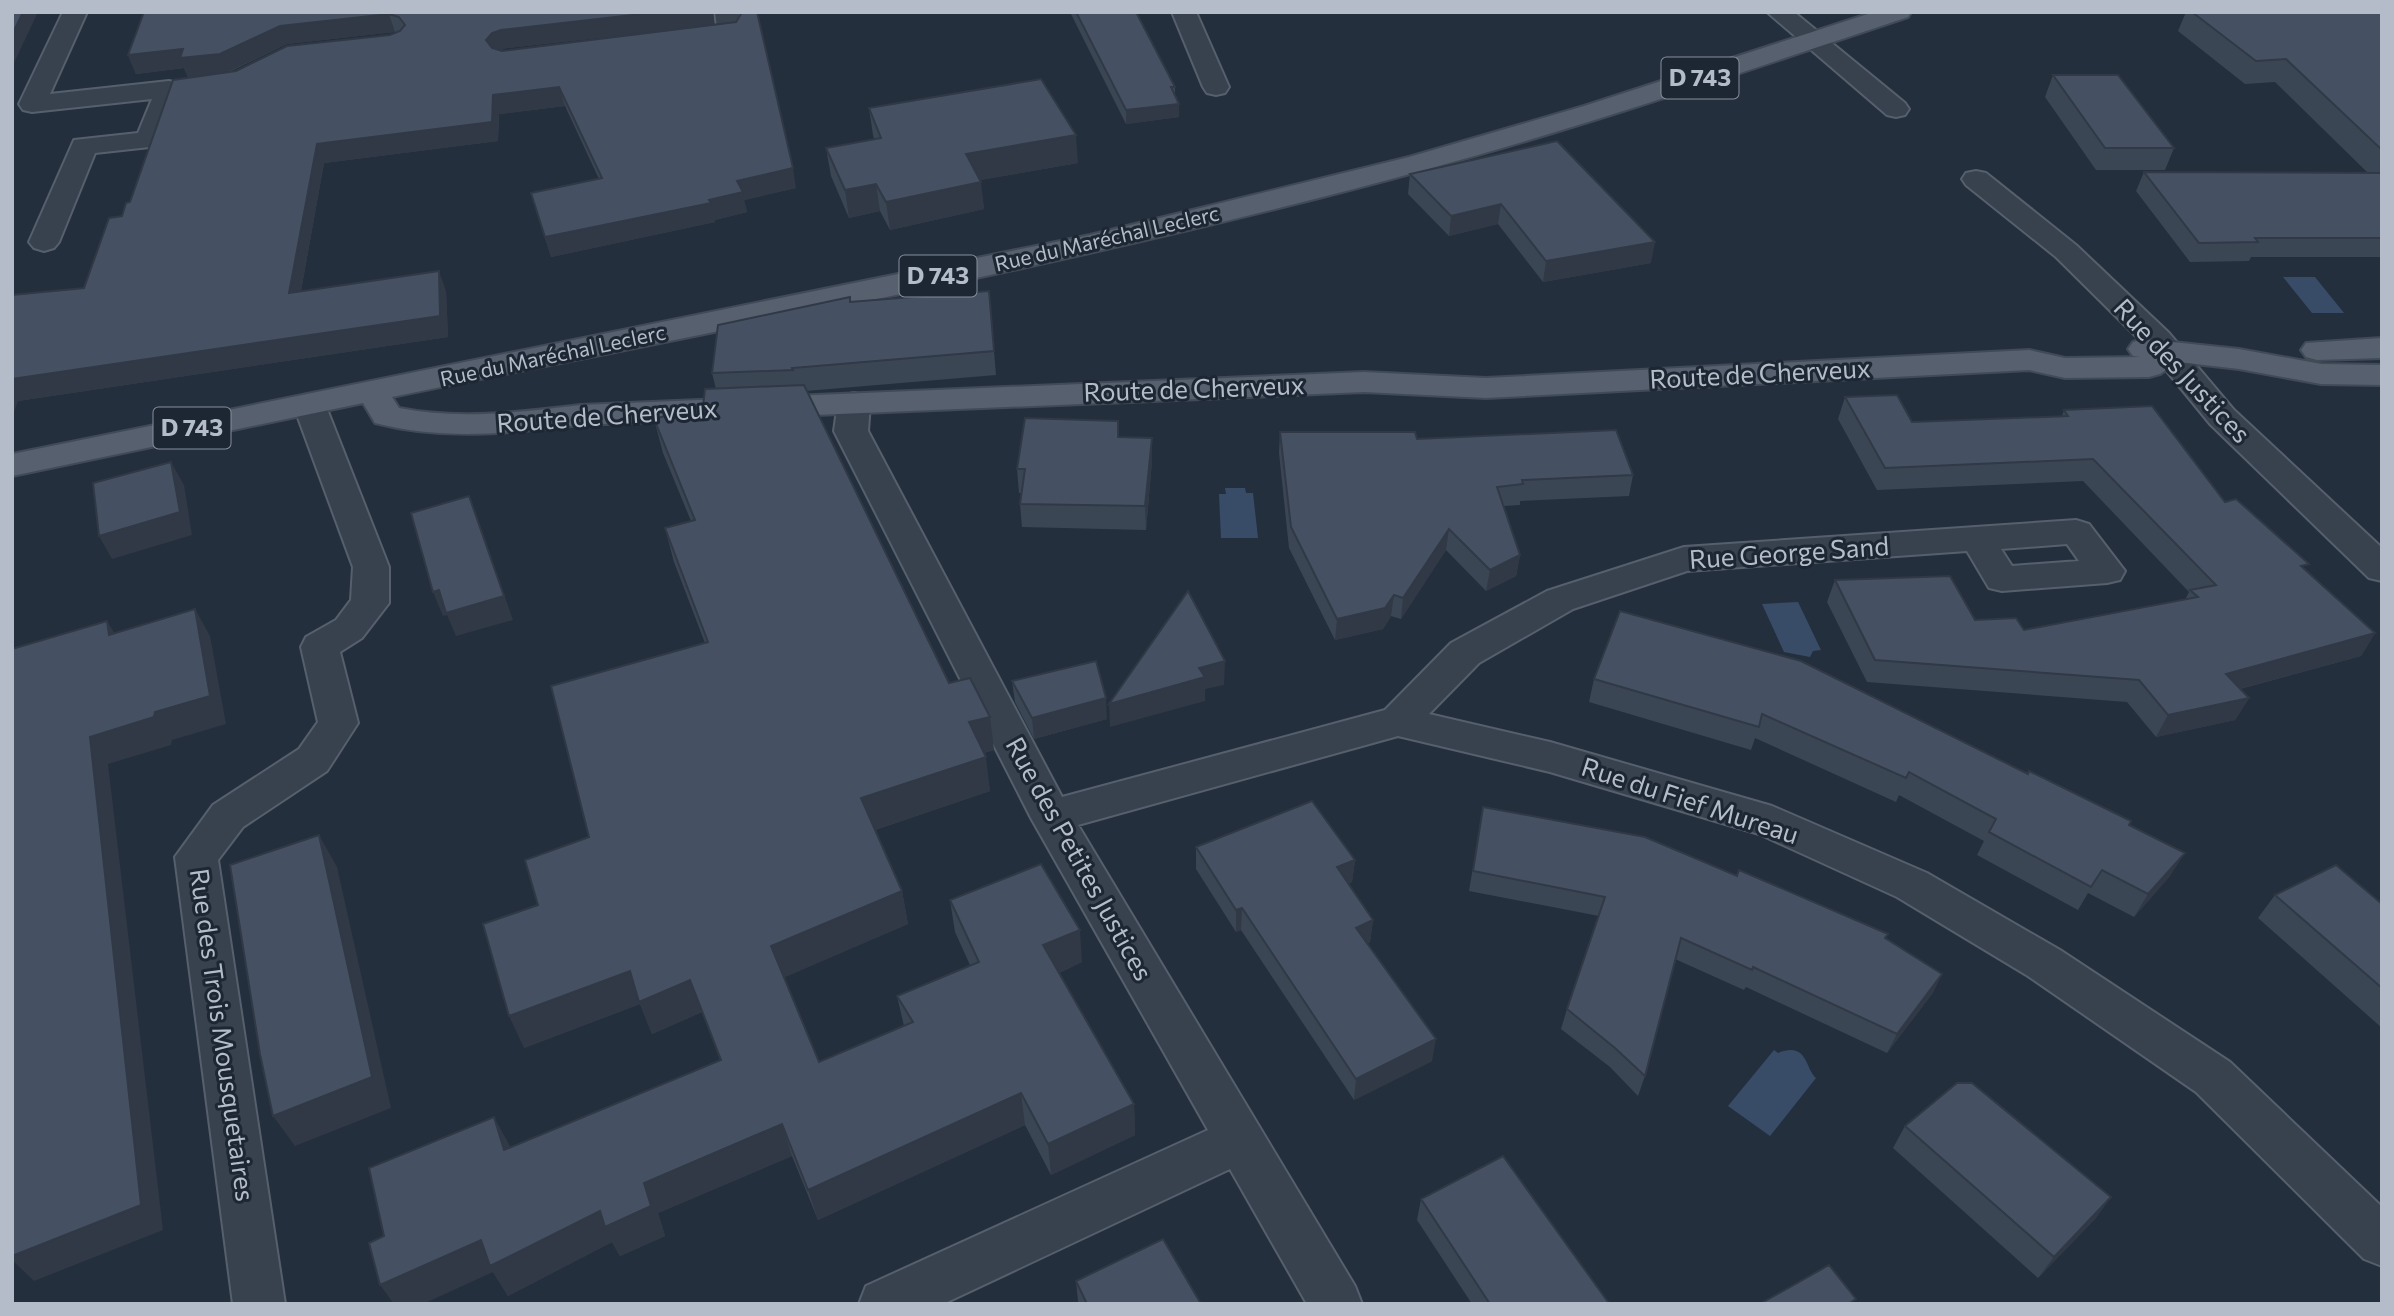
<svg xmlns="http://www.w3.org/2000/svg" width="2394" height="1316" viewBox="0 0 2394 1316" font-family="Commissioner,sans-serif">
<rect width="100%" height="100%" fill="#242f3e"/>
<!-- water -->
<path fill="#394c67" d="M2283 277H2315L2344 313H2312Z
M1225 488H1245L1246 493H1253L1258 538H1221L1219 494H1226Z
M1798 602 1821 650 1813 651 1810 657 1784 652 1762 604Z
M1774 1050 1778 1053C1808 1041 1805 1069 1816 1078L1770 1136 1728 1106Z"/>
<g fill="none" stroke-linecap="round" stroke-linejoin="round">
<defs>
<path id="minor" d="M63 12H87L50 94 169 81 178 83 182 89 159 146 95 153 59 242 54 248 44 251 34 248 29 242 74 140 138 133 152 99 32 112 23 110 19 104Z
M715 12H739L742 33 739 38 687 45 678 43 675 38 678 33 717 27Z
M1172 12H1196L1229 87 1225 93 1216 95 1207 93 1203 87Z
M1767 12H1794L1905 103 1909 109 1905 115 1896 117 1887 115Z
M1976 171 1986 173 2076 245 2169 333 2234 410 2382 548V581L2369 578 2210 424 2147 347 2056 257 1966 185 1962 179 1966 173Z
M854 393 866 396 870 403 868 431 1062 797 1385 710 1451 643 1547 591 1684 547 2076 520 2089 524 2125 571 2120 580 2107 583 2002 591 1989 588 1967 551 1687 571 1573 609 1479 663 1429 714 1550 742 1772 806 1927 873 2060 950 2230 1062 2382 1207V1266L2364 1259 2196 1092 2028 976 1897 897 1759 834 1550 772 1398 736 1078 825 1355 1286 1362 1304H1307L1230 1169 943 1304H859L866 1286 1208 1130 1031 818 834 431 838 403 842 396ZM2067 544 2079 561 2012 566 2001 549Z
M309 394 321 397 325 404 389 567V603L362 638 340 652 358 723 327 771 243 827 218 860 285 1304H233L175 857 213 805 299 749 318 722 301 647 306 637 336 620 351 600 353 567 293 404 297 397Z"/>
<path id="major" d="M1874 12H1911L1908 17C1748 70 1590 125 1428 169 1087 263 738 326 392 397L399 408C459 420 521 412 581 405L1364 372 1486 378 2029 350 2065 358 2140 357 2133 356 2128 349 2133 342 2144 339 2239 349 2321 364 2382 365V385L2321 384 2239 369 2178 362 2160 374 2149 377 2065 378 2029 370 1486 398 1364 392 581 425C511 433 444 441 375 423L363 403 12 476V454L1090 235 1409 157 1584 106Z
M2382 338V358L2317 360 2306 357 2301 350 2306 343Z"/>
</defs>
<!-- minor casing -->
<use href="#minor" stroke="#565f6c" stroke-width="4"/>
<!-- major casing -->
<use href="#major" stroke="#414a57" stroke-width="4"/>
<!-- minor -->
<use href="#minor" fill="#38414e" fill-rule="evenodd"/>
<!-- major -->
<use href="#major" fill="#56606e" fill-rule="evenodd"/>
</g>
<!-- wall -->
<path fill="#3b4654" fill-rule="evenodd" d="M144 12H713L714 25 507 48 500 50 796 188 744 200 747 212 715 220V222L551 257 531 193 599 179 565 106 499 114 498 141 324 163 301 291H446L448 337 18 401 12 295 84 288 122 216 213 74 188 77 184 68 136 74 128 55ZM395 32 396 33 390 35 229 72 287 44Z
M1070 12H1136L1175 87V96L1179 104V117L1126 124Z
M2186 12H2382V257H2251L2249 261 2190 262 2136 191 2144 172 2368 173 2275 82 2245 84 2178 31Z
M2053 75 2174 148 2165 170H2096L2045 97Z
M869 108 1078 163 980 180 984 209 890 230 880 211 849 218 831 176 826 148 874 139 873 135Z
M1518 150 1651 263 1543 282 1498 224 1449 236 1408 194 1410 174Z
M989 291 996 375 806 391 949 683 994 750 984 753 990 791 875 830 902 891 908 924 784 977 819 1062 904 1026 897 996 970 965 955 932 950 900 1082 962 1059 973 1134 1104 1135 1135 1051 1175 1025 1125 818 1220 792 1156 658 1213 665 1236 620 1256 612 1242 508 1296 493 1272 384 1236 511 1147 720 1060 702 1012 652 1034 640 1004 524 1048 538 905 589 837 705 643 674 562 665 528 691 521 663 453 654 419 703 406 716 389 712 373 851 302Z
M1845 397 1912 422 2062 416 2064 410 2225 502 2306 570 2375 633 2361 656 2240 689 2249 698 2235 720 2156 737 2127 702 1867 682 1827 602 1835 580 1975 620 2024 630 2185 600 2189 592 2083 481 1877 490 1838 419Z
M1280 432 1633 475 1629 496 1520 501V505L1504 506 1520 555 1516 576 1486 591 1446 550 1401 619 1391 616 1383 629 1335 640 1289 548 1279 453Z
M1119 437 1152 461 1146 530 1022 527 1020 504 1022 493H1019L1017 469Z
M1620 611 2129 825 2170 876 2134 917 2088 893 2078 910 1977 855 1984 841 1899 795 1896 802 1755 738 1751 750 1589 702 1594 679Z
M1012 681 1107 719 1034 739 1015 702Z
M1483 807 1886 938 1942 974 1932 994 1887 1053 1746 987 1744 990 1675 959 1645 1076 1638 1096 1610 1067 1561 1029 1567 1009 1599 916 1469 891Z
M1196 847 1355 860 1352 882 1348 884 1373 920 1370 942 1367 944 1432 1061 1354 1100 1241 930 1236 932 1196 869Z
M2275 895 2382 904V1028L2258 918Z
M1905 1126 2111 1197 2095 1219 2038 1278 1893 1148Z
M1421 1199 1608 1302V1304H1472L1417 1220Z
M1076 1281 1201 1304H1080L1078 1301Z"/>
<!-- shaded-wall -->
<path fill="#303945" d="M23 12H38L12 67V35Z
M659 12H713L714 25 507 48 497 52 491 59 486 40 492 33 501 30Z
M389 14 395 32 287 44 227 72 188 77 184 68 136 74 128 55 280 26Z
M559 87 565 106 499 114 498 141 324 163 297 313 289 293 317 144 493 95Z
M1179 104V117L1126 124V110Z
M1076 135 1078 163 969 182 966 154Z
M793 168 796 188 744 200 747 212 715 220V222L551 257 545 237 709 200 737 181Z
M981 182 984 209 890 230 886 202Z
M876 184 880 211 849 218 845 190Z
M1501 204 1498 224 1449 236 1451 216Z
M1655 242 1651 263 1543 282 1546 261Z
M439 271 446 291 448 337 18 401 12 417V379Z
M1152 438V461L1146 530 1145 506Z
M171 462 184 485 192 535 112 559 99 536Z
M469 496 513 620 456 636 447 615 443 616 433 592Z
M1449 529 1446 550 1401 619 1403 598Z
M1520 555 1516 576 1486 591 1490 570Z
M1394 595 1391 616 1383 629 1335 640 1337 619Z
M195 609 210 636 226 724 172 740 171 745 108 764 163 1230 34 1281 12 1260V1256L90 737 155 712Z
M107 621 124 649 109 635Z
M2375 633 2361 656 2213 696 2226 674Z
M1225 661 1224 685 1205 689V701L1110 727 1109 704 1199 668Z
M1106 698 1107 719 1034 739 1032 718Z
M2249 698 2235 720 2156 737 2168 715Z
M990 717 994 750 973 756 969 722Z
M986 757 990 791 868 832 861 798Z
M319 835 337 867 391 1108 295 1146 273 1116Z
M2185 853 2170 876 2134 917 2148 894Z
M1355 860 1352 882 1335 890 1337 867Z
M902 891 908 924 781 979 771 946Z
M1242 908 1241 930 1236 932V910Z
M1373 920 1370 942 1354 950 1356 928Z
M1080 930 1082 962 1047 978 1043 945Z
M630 971 690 980 702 1012 652 1034 640 1004 524 1048 509 1016Z
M1942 974 1932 994 1887 1053 1897 1034Z
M1436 1039 1432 1061 1354 1100 1356 1079Z
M1021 1093 1025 1125 818 1220 808 1190Z
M1134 1104 1135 1135 1051 1175 1048 1144Z
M494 1117 511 1148 504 1150Z
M782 1124 792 1156 658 1213 665 1236 620 1256 612 1242 508 1296 493 1272 423 1304H394L380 1285 481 1240 600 1211 644 1183Z
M2111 1197 2095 1219 2038 1278 2054 1257Z"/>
<!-- building -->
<path fill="#455162" stroke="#303945" stroke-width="2" d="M12 12H23L12 35Z
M144 12H659L501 30 492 33 486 40 492 48 502 51 736 22 741 14V12H757L793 168 737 181 743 192 709 200 711 203 545 237 531 193 602 178 559 87 493 95 492 122 317 144 289 293 439 271 440 316 12 379V295L84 288 109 218 122 216 126 203 130 202 173 80 236 71 287 46 390 35 400 31 405 25 399 17 389 14 280 26 220 54 180 58 183 49 128 55Z
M1076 12H1136L1175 87H1171L1179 104 1126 110Z
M2192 12H2382V150L2286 59 2256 61Z
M2053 75H2118L2174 148H2105Z
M1041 79 1076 135 966 154 981 182 886 202 876 184 845 190 826 148 881 138 869 108Z
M1557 141 1655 242 1546 261 1501 204 1451 216 1410 174Z
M2144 172 2382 173V238H2255L2258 242 2199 243Z
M989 291 994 351 792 368 793 370 712 373 718 325 850 297V302Z
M804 385 949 683 970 678 990 717 969 722 986 757 861 798 902 891 771 946 819 1062 913 1022 897 996 979 962 950 900 1041 864 1080 930 1043 945 1134 1104 1048 1144 1021 1093 808 1190 782 1124 644 1183 651 1206 605 1227 600 1211 490 1266 481 1240 380 1285 369 1243 384 1236 369 1168 494 1117 504 1150 721 1060 690 980 639 1002 630 971 509 1016 483 924 538 905 525 860 589 837 551 686 708 642 665 528 695 520 654 419 703 406 705 389Z
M1897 395 1912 422 2068 416 2064 410 2152 406 2225 502 2236 499 2309 564 2301 566 2375 633 2226 674 2249 698 2168 715 2139 680 1875 660 1835 580 1950 576 1975 620 2016 618 2024 630 2198 597 2190 590 2216 585 2093 459 1885 468 1845 397Z
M1025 418 1118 421V437L1152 438 1145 506 1020 504 1025 469H1017Z
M1616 430 1633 475 1522 480 1523 484 1497 487 1520 555 1490 570 1449 529 1403 598 1394 595 1385 608 1337 619 1291 527 1280 432H1415L1417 439Z
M171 462 180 512 99 536 93 483Z
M469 496 504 596 446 613 439 590 433 592 411 513Z
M1188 591 1225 661 1199 668 1205 677 1109 704Z
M195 609 210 696 155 712 154 717 90 737 141 1205 12 1256V649L107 621 109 635Z
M1620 611 1801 661 2028 774 2029 771 2131 821 2129 825 2185 853 2148 894 2102 870 2091 887 1989 832 1996 819 1909 772 1906 778 1762 714 1759 727 1594 679Z
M1096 661 1106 698 1032 718 1012 681Z
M1312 801 1355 860 1337 867 1373 920 1356 928 1436 1039 1356 1079 1242 908 1236 910 1196 847Z
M1483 807 1645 837 1737 876 1739 870 1888 934 1885 938 1942 974 1897 1034 1753 967 1752 970 1681 938 1645 1076 1615 1048 1567 1009 1605 897 1473 871Z
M319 835 372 1077 273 1116 260 1054 230 865Z
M2336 865 2382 904V988L2275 895Z
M1957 1083H1972L2111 1197 2054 1257 1905 1126Z
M1503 1156 1608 1302 1605 1304H1490L1421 1199Z
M1163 1239 1201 1304H1087L1076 1281Z
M1829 1265 1856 1299 1848 1304H1760Z"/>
<g text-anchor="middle" stroke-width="6" stroke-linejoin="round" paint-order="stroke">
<!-- far-street labels -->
<g font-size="21" fill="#b4bcc9" stroke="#1d2633">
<text transform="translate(1107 239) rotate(-13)" y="7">Rue du Maréchal Leclerc</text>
<text transform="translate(553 356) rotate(-12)" y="7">Rue du Maréchal Leclerc</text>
</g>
<!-- shield labels -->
<g fill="#1d2633" stroke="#878f9c" stroke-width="2">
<rect x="1661.5" y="57.5" width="77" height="41" rx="5"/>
<rect x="899.5" y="255.5" width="77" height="41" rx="5"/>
<rect x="153.5" y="407.5" width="77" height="41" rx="5"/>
</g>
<g font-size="24" font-weight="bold" fill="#b4bcc9">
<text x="1700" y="86">D 743</text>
<text x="938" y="284">D 743</text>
<text x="192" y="436">D 743</text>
</g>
<!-- street labels -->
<g font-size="26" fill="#b4bcc9" stroke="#1d2633">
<text transform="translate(2182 371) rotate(47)" y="9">Rue des Justices</text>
<text transform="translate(1760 374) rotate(-3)" y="9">Route de Cherveux</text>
<text transform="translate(1194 389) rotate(-2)" y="9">Route de Cherveux</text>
<text transform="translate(607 416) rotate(-4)" y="9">Route de Cherveux</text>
<text transform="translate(1789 553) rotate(-4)" y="9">Rue George Sand</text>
<text transform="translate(1690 801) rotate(18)" y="9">Rue du Fief Mureau</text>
<text transform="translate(1079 859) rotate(61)" y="9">Rue des Petites Justices</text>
<text transform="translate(222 1035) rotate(82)" y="9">Rue des Trois Mousquetaires</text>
</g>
</g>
<!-- border -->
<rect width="2394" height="1316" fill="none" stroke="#b4bcc9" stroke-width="28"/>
</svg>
